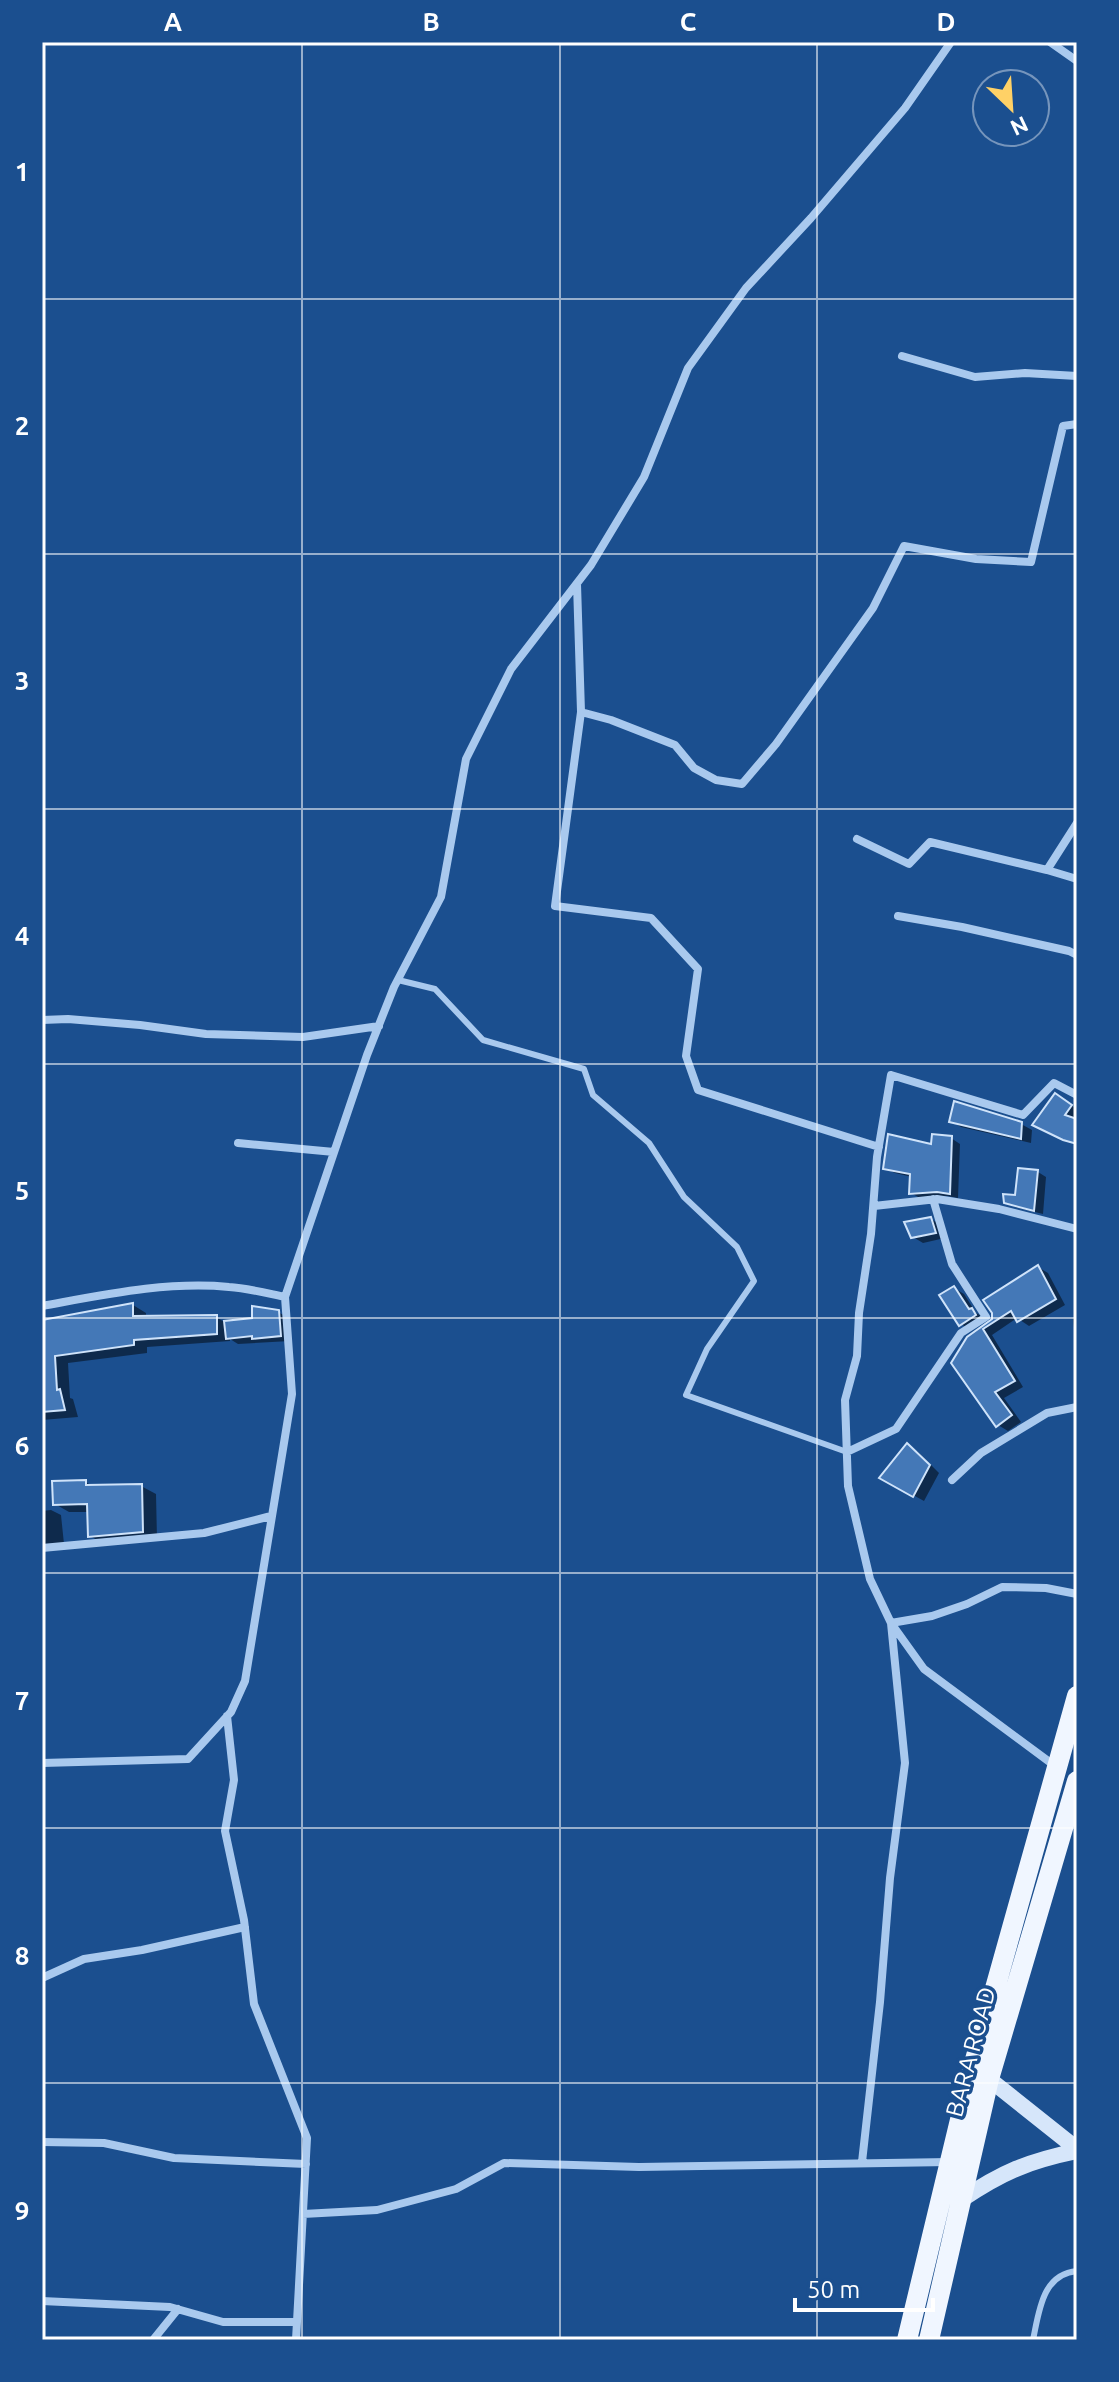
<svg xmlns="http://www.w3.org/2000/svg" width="1119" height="2382" viewBox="0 0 1119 2382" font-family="Ubuntu,sans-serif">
<rect width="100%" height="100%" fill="#1b4f8f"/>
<!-- shadow -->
<path fill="#0007" d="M1056 1096 1077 1109 1075 1121H1077V1145L1044 1130Z
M951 1121 1021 1124 1032 1130 1031 1143 961 1127Z
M951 1138 960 1144 958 1198 947 1196 920 1198 911 1193 912 1177 895 1173 885 1168Z
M1038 1172 1046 1177 1043 1214 1015 1207 1006 1202 1017 1198Z
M931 1219 941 1225 945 1238 923 1243 913 1237Z
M1038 1267 1048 1273 1065 1305 1029 1326 1017 1318 992 1335 1023 1387 1004 1398 1021 1422 1008 1431 998 1425 969 1339 995 1320Z
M954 1288 964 1294 976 1313 982 1316 971 1330 961 1324Z
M133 1305 146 1313V1318L216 1317 226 1323 254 1319 278 1312 289 1318 290 1341 238 1344 230 1339V1341L147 1347V1353L68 1363 70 1398 73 1399 78 1417 42 1420V1321Z
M1073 1318H1077V1356Z
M908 1446 918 1452 939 1473 924 1501 882 1478Z
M86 1482 94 1487 141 1486 156 1494 157 1539 104 1544 90 1536 89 1512H69L55 1504Z
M51 1510 61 1515 64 1544 42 1550V1511Z"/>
<!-- building -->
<path fill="#4478b7" stroke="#cfe3fa" stroke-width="2" d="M1055 1093 1072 1105 1065 1115 1077 1119V1144L1063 1140 1032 1125Z
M954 1101 1022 1122 1021 1139 949 1122Z
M888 1134 931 1144 932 1134 952 1136 950 1194 937 1192 909 1194 910 1174 883 1169Z
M1018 1168 1038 1170 1034 1211 1004 1203 1003 1194 1015 1195Z
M931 1217 936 1233 911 1238 904 1222Z
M1038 1265 1056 1299 1017 1322 1011 1311 983 1329 1015 1381 995 1392 1012 1415 996 1427 951 1363 967 1337 992 1319V1313L983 1300Z
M954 1286 969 1309 972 1308 976 1315 959 1326 939 1295Z
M133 1303V1316L217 1315V1334L134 1340V1345L55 1356 57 1390 60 1389 65 1410 42 1412V1320Z
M252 1306 279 1310 281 1336 252 1339V1336L226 1339 224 1321 252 1318Z
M907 1443 930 1465 913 1497 879 1478Z
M86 1480V1485L142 1484 143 1532 88 1537 87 1504 53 1505 52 1481Z"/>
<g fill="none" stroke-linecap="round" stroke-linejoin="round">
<!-- service -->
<path stroke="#a9c9ee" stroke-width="6" d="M398 980 435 989 483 1040 584 1069 593 1095 649 1143 684 1197 737 1247 754 1281 707 1349 686 1395 847 1452
M1033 2340C1039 2312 1042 2274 1077 2271"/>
<!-- minor -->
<path stroke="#a9c9ee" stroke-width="8" d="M1050 42 1077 61
M902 356 975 377 1025 373 1077 376
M577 584 581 712 611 720 675 745 694 768 716 780 742 784 776 744 873 608 904 546 976 559 1031 562 1063 426 1077 424
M581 712 555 906 651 918 698 969 686 1056 698 1090 879 1147
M1077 823 1047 870 1077 879
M857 839 909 864 930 842 1047 870
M898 916 962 927 1069 951 1077 955
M42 1020 68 1019 140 1025 206 1034 303 1037 379 1026
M238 1143 334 1152
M874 1206 937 1199 999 1209 1077 1229
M42 1306C103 1295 167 1281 229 1287 247 1288 266 1293 285 1297
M847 1452 896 1429 961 1333 986 1317 952 1264 933 1199
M952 1480 981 1453 1047 1413 1077 1407
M42 1548 204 1533 271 1516
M227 1716 234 1780 225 1831 244 1920 254 2004 307 2138 296 2340
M42 1763 188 1759 231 1712 245 1681 292 1394 285 1297 367 1055 394 987 441 897 466 759 511 669 591 565 644 477 688 368 746 288 811 218 905 108 951 42
M1055 1766 924 1669 891 1623 870 1579 848 1486 845 1400 857 1356 859 1313 871 1234 877 1157 891 1075 1023 1115 1054 1083 1077 1095
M42 1978 84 1959 142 1950 245 1927
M42 2142 104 2143 174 2158 306 2164
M862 2162 880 2002 890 1878 905 1763 891 1623 932 1616 967 1604 1002 1587 1046 1588 1077 1594
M303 2214 377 2210 456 2189 504 2163 639 2167 949 2162
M42 2301 170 2307 223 2322H297
M153 2340 178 2309"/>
<!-- secondary -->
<path stroke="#d6e6fa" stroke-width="16" d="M980 2077 989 2079 1077 2149
M954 2198 961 2200C1002 2172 1029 2161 1077 2151"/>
<!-- primary -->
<path stroke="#f0f6ff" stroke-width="20" d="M907 2340 971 2074 1077 1696
M929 2340 989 2079 1077 1781"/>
</g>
<!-- grid -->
<path fill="none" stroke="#fff" stroke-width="2" stroke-opacity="0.55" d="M302 42V2340M560 42V2340M817 42V2340M42 299H1077M42 554H1077M42 809H1077M42 1064H1077M42 1318H1077M42 1573H1077M42 1828H1077M42 2083H1077"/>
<g text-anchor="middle" stroke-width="7" stroke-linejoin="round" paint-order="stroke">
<!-- street labels -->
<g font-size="24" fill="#fff" stroke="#1b4f8f">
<text transform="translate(971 2052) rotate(-75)" y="8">BARA ROAD</text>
</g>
</g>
<!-- border -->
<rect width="1119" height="2382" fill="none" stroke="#1b4f8f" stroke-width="88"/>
<!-- north arrow -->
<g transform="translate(1011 108) rotate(155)"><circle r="38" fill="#1b4f8f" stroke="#7695bc" stroke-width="2"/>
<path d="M0-6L14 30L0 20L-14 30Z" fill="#ffd166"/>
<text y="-12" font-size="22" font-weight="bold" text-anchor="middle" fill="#ffffff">N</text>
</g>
<!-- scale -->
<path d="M795 2298v12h138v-12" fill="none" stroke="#ffffff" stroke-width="4"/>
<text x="807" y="2298" font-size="24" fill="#ffffff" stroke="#1b4f8f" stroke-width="6" paint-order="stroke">50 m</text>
<rect x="44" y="44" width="1031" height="2294" fill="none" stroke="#fff" stroke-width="3"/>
<g font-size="26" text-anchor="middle" font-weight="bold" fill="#fff">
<text x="173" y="31">A</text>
<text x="431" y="31">B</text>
<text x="688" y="31">C</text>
<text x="946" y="31">D</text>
<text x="22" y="181">1</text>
<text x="22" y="435">2</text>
<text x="22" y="690">3</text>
<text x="22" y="945">4</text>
<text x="22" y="1200">5</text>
<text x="22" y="1455">6</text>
<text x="22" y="1710">7</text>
<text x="22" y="1965">8</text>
<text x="22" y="2220">9</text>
</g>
</svg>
